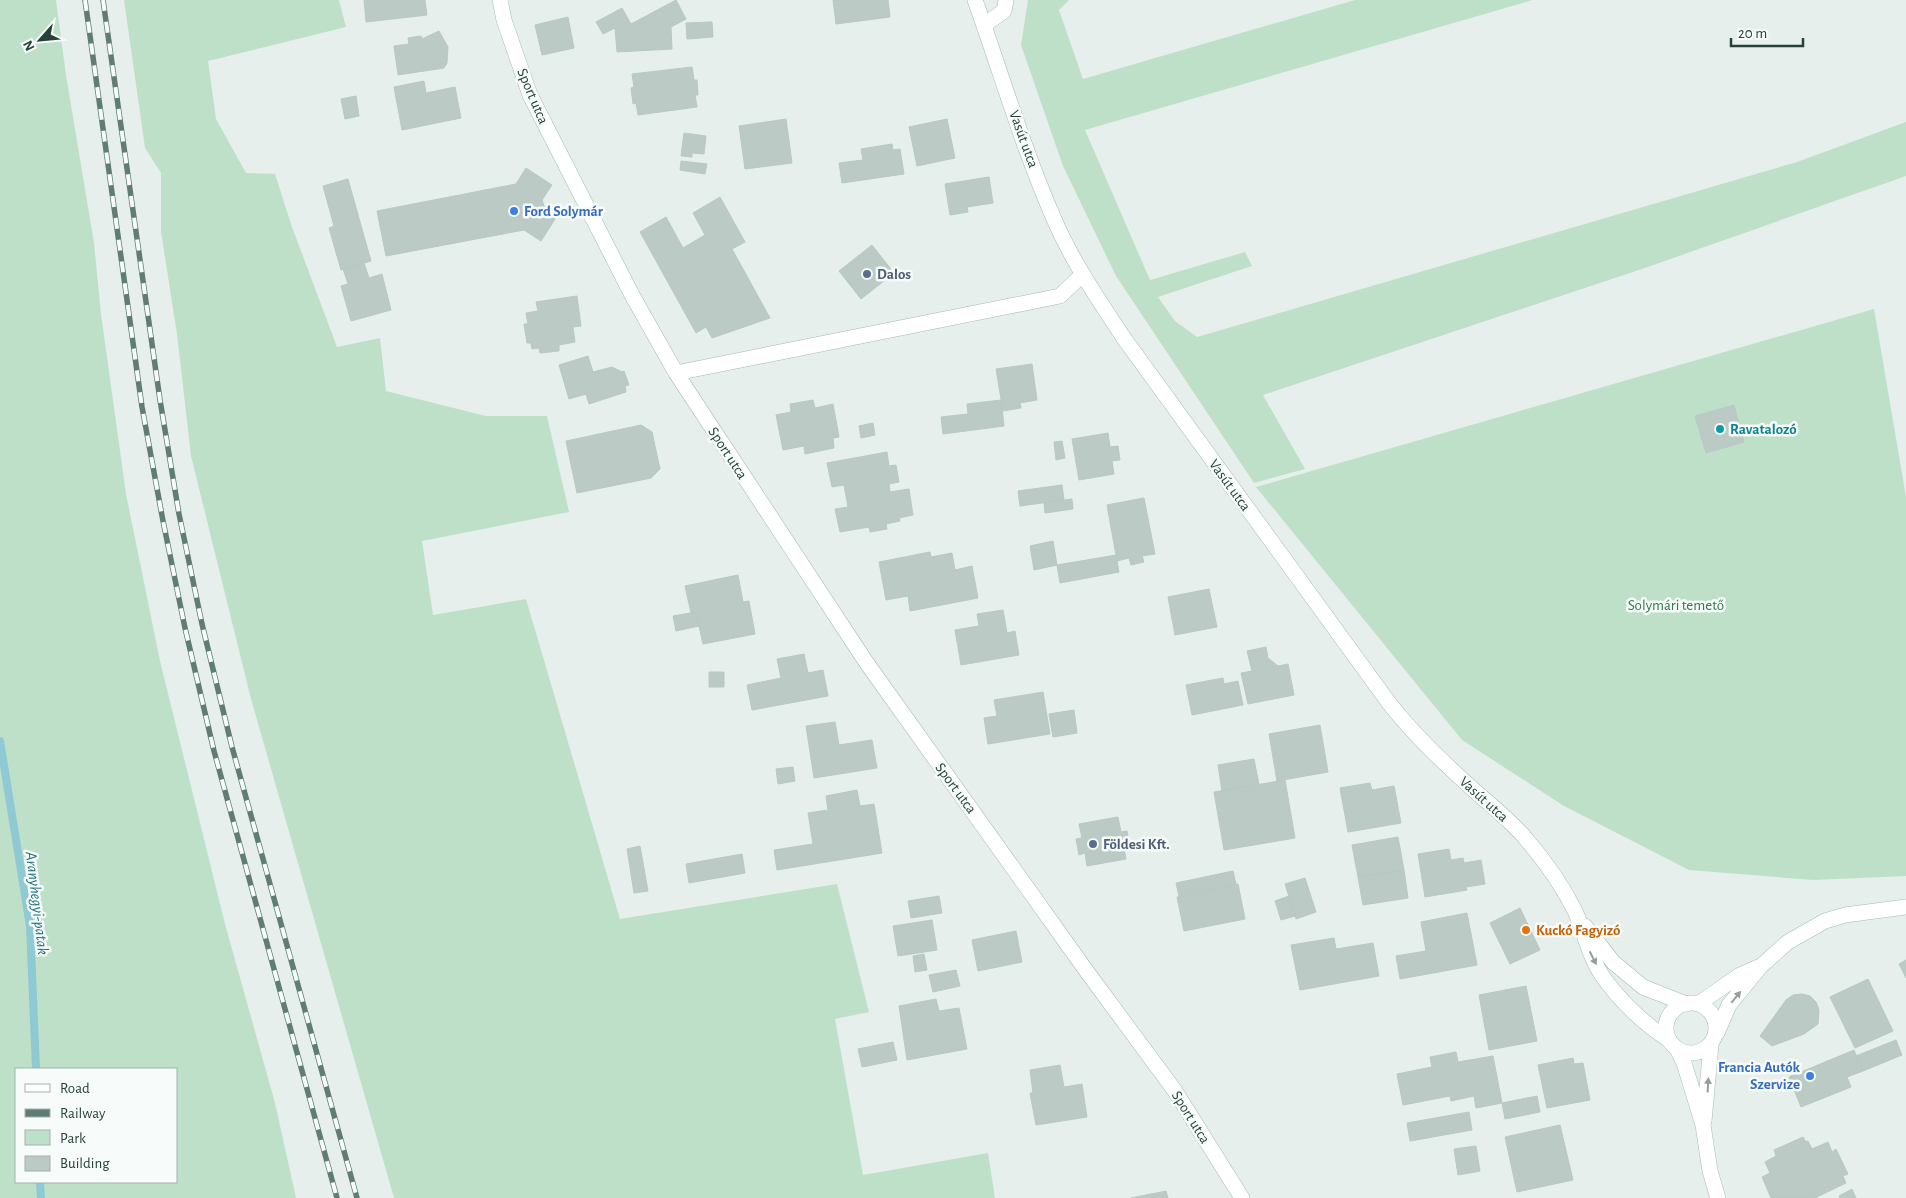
<svg xmlns="http://www.w3.org/2000/svg" width="1906" height="1198" viewBox="0 0 1906 1198" font-family="'Alegreya Sans',sans-serif">
<rect width="100%" height="100%" fill="#e6efeb"/>
<!-- green -->
<path fill="#bfe0c8" fill-rule="evenodd" d="M0 0H56L66 75 94 243 101 314 126 494 160 661 225 924 275 1103 296 1198H0ZM16 1069H176V1182H16Z
M124 0H339L346 27 208 61 216 119 246 173 275 174 292 227 337 347 380 338 386 391 486 416H547L569 512 422 541 433 615 526 599 620 919 837 884 869 1012 835 1019 863 1175 988 1153 995 1198H394L251 699 191 456 177 334 161 232V173L145 148Z
M1028 0H1069L1059 10 1083 79 1355 0H1533L1085 130 1150 280 1245 252 1252 266 1158 297 1175 321 1197 337 1797 162 1906 122V176L1645 268 1263 395 1305 469 1254 483 1116 276 1063 166 1021 45Z
M1874 309 1906 497V876L1813 880 1689 870 1564 806 1462 740 1256 487Z"/>
<g fill="none" stroke-linecap="round" stroke-linejoin="round">
<!-- stream -->
<path stroke="#8ec9d4" stroke-width="8" d="M0 741 30 926 36 1069
M40 1182 41 1198"/>
</g>
<!-- building -->
<path fill="#bbcac4" stroke="#b8c9c2" d="M364 0H425L427 15 366 22Z
M676 0 686 19 671 27 672 49 617 52 615 28 603 34 596 22 622 8 631 24Z
M833 0H888L890 17 836 24Z
M568 17 574 48 542 55 535 25Z
M712 22 713 37 687 39 686 23Z
M439 31 448 47 447 63 444 68 398 75 394 46 409 44 408 38 421 36 422 39Z
M692 67 694 80H697L698 95H695L697 107 638 115 636 103 633 104 631 88 634 87 632 74Z
M424 81 426 93 455 87 461 118 402 130 394 87Z
M356 96 359 116 345 119 341 99Z
M786 119 792 163 745 169 739 126Z
M947 119 955 158 917 166 909 127Z
M684 133 706 136 704 154 692 153V157L681 156Z
M892 144 893 150 900 149 904 174 842 183 839 163 863 160 861 149Z
M681 161 707 164 705 174 680 170Z
M526 168 552 185 542 200 545 209 557 216 541 241 524 230 386 256 377 211 516 184Z
M989 177 993 203 967 207 968 212 950 215 945 184Z
M348 179 371 261 341 270 329 228 334 226 323 186Z
M720 197 745 242 732 249 770 318 712 338 706 327 696 333 640 232 666 217 683 248 705 235 693 213Z
M872 245 894 273 861 299 839 271Z
M364 263 369 278 382 274 391 310 351 321 341 286 348 284 343 269Z
M577 296 581 326 573 327 575 342 559 345V351L540 353 539 348 532 349 531 343H527L524 324H528L526 313 538 311 536 302Z
M588 356 593 372 612 367 622 372 624 371 629 385 625 386 626 392 589 404 586 394 569 399 559 365Z
M1032 364 1037 400 1020 403 1021 408 1003 411 996 369Z
M813 400 815 408 833 404 839 437 833 438 834 448 805 454 804 446 783 450 776 415 791 412 790 404Z
M1001 400 1004 426 943 434 941 417 968 414 967 404Z
M1734 405 1744 442 1706 453 1695 416Z
M873 423 875 435 861 438 859 426Z
M641 425 652 432 660 469 651 478 577 493 566 441Z
M1108 433 1110 447 1118 446 1120 460 1112 461 1114 474 1079 480 1072 439Z
M1062 441 1065 458 1056 460 1054 442Z
M887 452 889 466 896 465 899 482 889 484 890 492 909 489 913 515 899 518 900 521 886 524 887 529 870 532 869 527 840 532 835 509 848 507 844 485 832 487 827 463Z
M1062 485 1064 500 1020 506 1018 491Z
M1144 498 1155 554 1142 556 1144 562 1131 565 1129 558 1117 561 1107 505Z
M1072 499 1073 509 1045 513 1044 503Z
M1053 541 1057 565 1034 570 1030 546Z
M930 552 931 557 952 553 955 570 972 566 978 598 910 611 908 596 886 600 879 562Z
M1116 555 1119 572 1060 583 1057 565Z
M738 575 743 602 749 601 755 634 703 644 696 612 691 613 685 586Z
M1209 589 1217 627 1175 635 1168 597Z
M1003 610 1007 633 1015 631 1019 655 961 665 955 630 979 626 977 614Z
M696 612 699 626 676 631 673 616Z
M1266 647 1268 658 1278 666 1288 664 1294 695 1248 704 1241 673 1252 671 1247 651Z
M804 654 808 673 823 670 828 696 752 710 747 685 781 678 777 659Z
M709 672H724V687H709Z
M1223 678 1224 684 1238 681 1243 705 1192 715 1186 685Z
M1043 692 1050 734 988 744 984 718 997 716 994 700Z
M1074 710 1077 733 1053 737 1049 714Z
M835 722 839 745 872 740 877 768 814 778 806 726Z
M1320 725 1328 772 1277 781 1269 734Z
M1254 759 1259 784 1222 791 1218 765Z
M793 767 795 781 778 784 776 769Z
M1285 780 1295 838 1224 850 1214 792Z
M1370 783 1372 790 1394 786 1401 823 1348 832 1340 788Z
M857 790 860 806 874 804 882 853 777 870 774 850 813 844 808 813 828 810 826 796Z
M1118 817 1121 832 1127 831 1130 847 1124 848 1126 859 1087 866 1085 853 1079 855 1076 839 1082 838 1079 824Z
M1398 837 1404 870 1358 877 1352 845Z
M640 846 648 891 634 893 627 849Z
M1449 849 1451 860 1463 858 1464 863 1481 860 1485 884 1466 887 1467 890 1425 897 1418 854Z
M742 854 745 873 689 883 686 864Z
M1404 870 1408 898 1363 905 1358 877Z
M1233 871 1236 884 1179 896 1176 883Z
M1305 878 1316 912 1296 919 1285 884Z
M1238 884 1245 919 1184 931 1177 897Z
M939 896 942 913 911 918 908 901Z
M1289 896 1295 916 1281 920 1275 901Z
M1520 908 1540 950 1510 964 1490 923Z
M1467 913 1477 965 1400 979 1396 956 1426 951 1421 922Z
M932 920 937 950 898 956 893 926Z
M1016 931 1022 962 978 971 972 940Z
M1334 938 1336 949 1373 943 1379 976 1300 990 1291 945Z
M924 954 927 970 915 972 913 956Z
M1906 960V978L1899 964Z
M956 970 960 986 933 992 929 975Z
M1868 979 1893 1031 1855 1048 1830 997Z
M1526 986 1537 1041 1489 1050 1479 995Z
M1802 994 1810 996 1816 1002 1819 1010 1818 1024 1804 1034 1772 1046 1760 1036 1786 1000 1793 995Z
M936 999 939 1011 959 1008 967 1049 907 1060 899 1006Z
M1896 1040 1902 1055 1863 1071 1856 1056Z
M893 1042 897 1060 862 1067 858 1049Z
M1854 1050 1863 1071 1847 1077 1851 1087 1801 1107 1789 1077Z
M1456 1052 1458 1062 1493 1056 1502 1103 1476 1108 1474 1096 1451 1101 1450 1096 1403 1105 1397 1074 1432 1067 1430 1057Z
M1573 1058 1574 1064 1583 1063 1590 1100 1547 1108 1538 1065Z
M1060 1065 1064 1087 1082 1084 1087 1117 1036 1125 1030 1093H1033L1030 1070Z
M1537 1096 1540 1112 1505 1119 1502 1103Z
M1469 1112 1472 1130 1410 1141 1407 1123Z
M1560 1125 1573 1180 1517 1192 1505 1137Z
M1803 1137 1806 1142 1808 1141 1812 1149 1828 1142 1832 1152 1836 1149 1848 1174 1843 1176 1846 1183 1815 1198H1771L1762 1177 1770 1173 1765 1162 1776 1156 1774 1150Z
M1476 1146 1480 1171 1458 1175 1454 1149Z
M1852 1189 1856 1198H1840L1839 1196Z
M1166 1191 1168 1198H1131Z"/>
<g fill="none" stroke-linecap="round" stroke-linejoin="round">
<defs>
<path id="minor" d="M500 0 504 20 530 95 632 295 676 373 866 662 1085 969 1175 1091 1242 1198
M984 25 1004 11 1006 0
M676 373 1060 296 1082 275"/>
<path id="tertiary" d="M975 0C1001 73 1023 148 1054 219 1072 261 1098 299 1123 337L1389 703C1415 736 1445 764 1476 792 1493 807 1512 822 1526 839 1545 861 1562 885 1575 911 1585 933 1589 957 1603 977 1621 1002 1643 1023 1669 1040
M1585 926 1613 962 1643 987 1686 1004"/>
<path id="secondary" d="M1666 1028a25 25 0 1 1 50 0a25 25 0 1 1-50 0Z
M1698 1004 1740 975 1758 967
M1717 1033 1729 1005 1761 966 1788 942 1825 921 1845 915 1906 907
M1677 1049 1684 1063 1703 1125 1710 1171 1718 1198
M1704 1121 1711 1045"/>
</defs>
<!-- minor casing -->
<use href="#minor" stroke="#a8b8b2" stroke-width="16"/>
<!-- tertiary casing -->
<use href="#tertiary" stroke="#a8b8b2" stroke-width="16"/>
<!-- secondary casing -->
<use href="#secondary" stroke="#a4bbb3" stroke-width="16"/>
<!-- minor -->
<use href="#minor" stroke="#fff" stroke-width="15"/>
<!-- tertiary -->
<use href="#tertiary" stroke="#fff" stroke-width="15"/>
<!-- secondary -->
<use href="#secondary" stroke="#fff" stroke-width="15"/>
<defs>
<path id="rail" d="M85 0 142 407 163 521 185 628 214 751 337 1198
M103 0 160 400 179 514 202 624 232 747 357 1198"/>
</defs>
<!-- rail casing -->
<use href="#rail" stroke="#5f7d75" stroke-width="5.5"/>
<!-- rail -->
<use href="#rail" stroke="#f7fbf9" stroke-width="4" stroke-dasharray="11" stroke-linecap="butt"/>
</g>
<!-- one-way arrows -->
<defs><path id="oneway-solid" d="M-6-.8H1V-3.2L6.5 0L1 3.2V.8H-6Z" transform="scale(1.25)"/></defs>
<g fill="#92a09c">
<use href="#oneway-solid" transform="translate(1593 958) rotate(63)"/>
<use href="#oneway-solid" transform="translate(1736 997) rotate(-51)"/>
<use href="#oneway-solid" transform="translate(1708 1085) rotate(-87)"/>
</g>
<!-- markers -->
<g fill="#3f7fe0" stroke="#f7fbf9" stroke-width="2">
<circle cx="514" cy="211" r="5"/>
<circle cx="1810" cy="1076" r="5"/>
</g>
<g fill="#5c6f8a" stroke="#f7fbf9" stroke-width="2">
<circle cx="867" cy="274" r="5"/>
<circle cx="1093" cy="844" r="5"/>
</g>
<circle fill="#0f9aa8" stroke="#f7fbf9" stroke-width="2" cx="1720" cy="429" r="5"/>
<circle fill="#e8710a" stroke="#f7fbf9" stroke-width="2" cx="1526" cy="930" r="5"/>
<g text-anchor="middle" stroke-width="5" stroke-linejoin="round" paint-order="stroke">
<!-- street labels -->
<g font-size="15" fill="#24423a" stroke="#f7fbf9">
<text transform="translate(533 96) rotate(67)" y="5">Sport utca</text>
<text transform="translate(1024 139) rotate(70)" y="5">Vasút utca</text>
<text transform="translate(728 453) rotate(57)" y="5">Sport utca</text>
<text transform="translate(1230 485) rotate(54)" y="5">Vasút utca</text>
<text transform="translate(956 788) rotate(54)" y="5">Sport utca</text>
<text transform="translate(1484 799) rotate(42)" y="5">Vasút utca</text>
<text transform="translate(1191 1117) rotate(58)" y="5">Sport utca</text>
</g>
<!-- shop labels -->
<g font-size="15" font-weight="bold" fill="#366cbe" stroke="#f7fbf9" text-anchor="start">
<text x="524" y="216">Ford Solymár</text>
<text x="1800" y="1072" text-anchor="end">Francia Autók<tspan x="1800" dy="17">Szervize</tspan></text>
</g>
<!-- service labels -->
<g font-size="15" font-weight="bold" fill="#4e5e75" stroke="#f7fbf9" text-anchor="start">
<text x="877" y="279">Dalos</text>
<text x="1103" y="849">Földesi Kft.</text>
</g>
<!-- culture labels -->
<g font-size="15" font-weight="bold" fill="#0d838f" stroke="#f7fbf9" text-anchor="start">
<text x="1730" y="434">Ravatalozó</text>
</g>
<!-- park labels -->
<g font-size="15" fill="#2d7a4b" stroke="#f7fbf9">
<text x="1676" y="610">Solymári temető</text>
</g>
<!-- food labels -->
<g font-size="15" font-weight="bold" fill="#c56008" stroke="#f7fbf9" text-anchor="start">
<text x="1536" y="935">Kuckó Fagyizó</text>
</g>
<!-- water labels -->
<g font-size="16" font-style="italic" fill="#1c6f80" stroke="#f7fbf9">
<text transform="translate(38 903) rotate(83)" y="6">Aranyhegyi-patak</text>
</g>
</g>
<!-- legend -->
<rect x="15" y="1068" width="162" height="115" fill="#f7fbf9" stroke="#a3b1ad"/>
<rect x="25" y="1084" width="25" height="8" fill="#ffffff" stroke="#a3b1ad"/>
<text x="60" y="1093" font-size="15" fill="#24423a">Road</text>
<rect x="25" y="1109" width="25" height="8" fill="#5f7d75" stroke="#a3b1ad"/>
<text x="60" y="1118" font-size="15" fill="#24423a">Railway</text>
<rect x="25" y="1130" width="25" height="15" fill="#bfe0c8" stroke="#a3b1ad"/>
<text x="60" y="1143" font-size="15" fill="#24423a">Park</text>
<rect x="25" y="1156" width="25" height="15" fill="#bbcac4" stroke="#a3b1ad"/>
<text x="60" y="1168" font-size="15" fill="#24423a">Building</text>
<!-- north arrow -->
<g transform="translate(40 40) rotate(243)" stroke="#f7fbf9" stroke-width="4" paint-order="stroke">
<path d="M0-4L9 19L0 12L-9 19Z" fill="#24423a"/>
<text y="-8" font-size="14" font-weight="bold" text-anchor="middle" fill="#24423a">N</text>
</g>
<!-- scale -->
<path d="M1731 38v8h72v-8" fill="none" stroke="#24423a" stroke-width="2.5"/>
<text x="1738" y="38" font-size="15" fill="#24423a" stroke="#f7fbf9" stroke-width="4" paint-order="stroke">20 m</text>
</svg>
